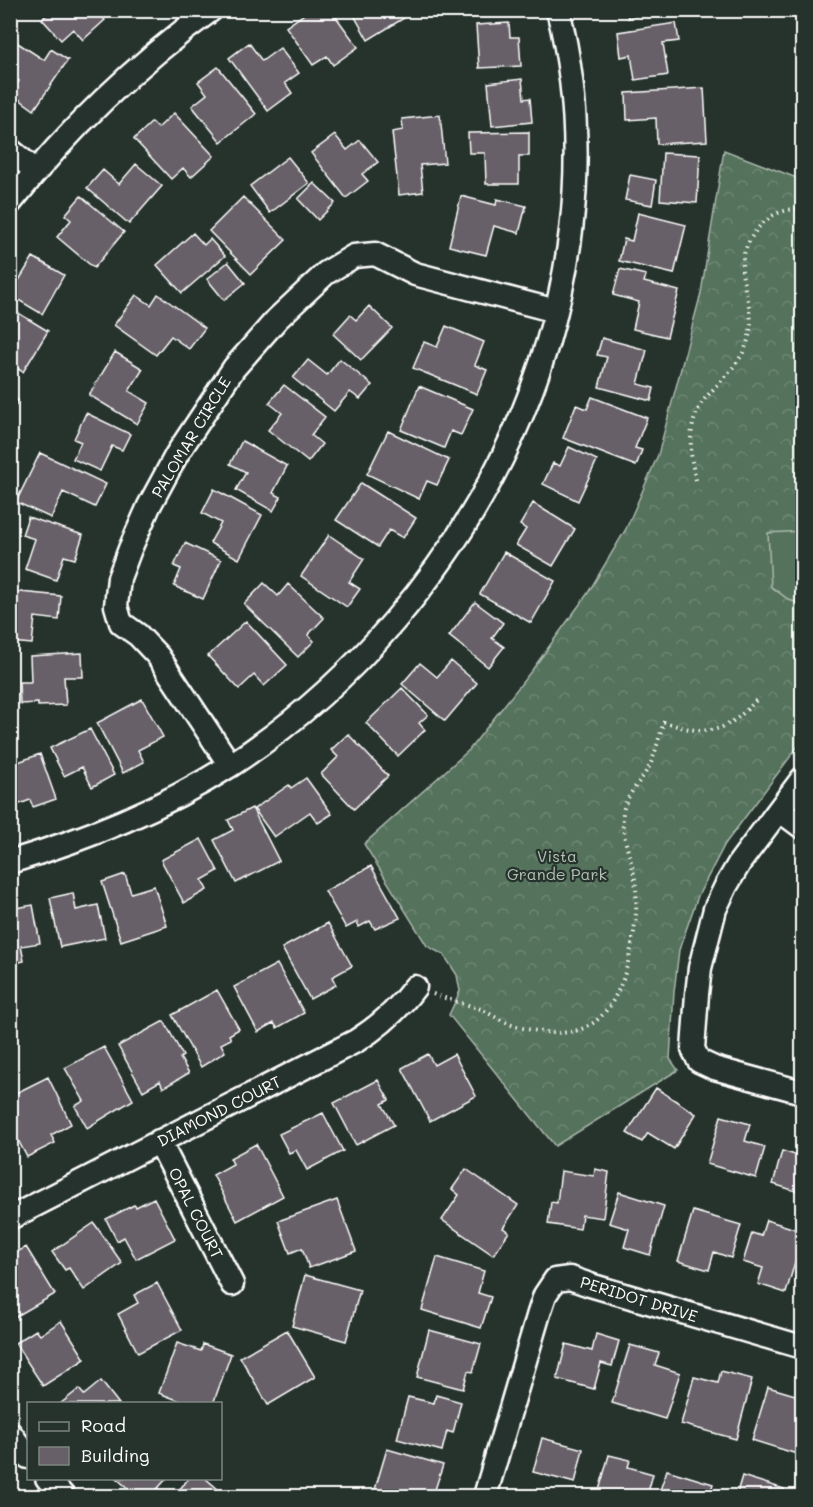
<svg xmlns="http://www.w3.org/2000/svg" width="813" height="1507" viewBox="0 0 813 1507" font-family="Mali,sans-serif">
<defs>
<pattern id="forest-crowns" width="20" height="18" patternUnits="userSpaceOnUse" patternTransform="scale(1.5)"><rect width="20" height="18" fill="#54725b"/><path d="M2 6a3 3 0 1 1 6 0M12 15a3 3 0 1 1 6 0" fill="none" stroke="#6e8774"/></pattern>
</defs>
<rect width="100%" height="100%" fill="#26332d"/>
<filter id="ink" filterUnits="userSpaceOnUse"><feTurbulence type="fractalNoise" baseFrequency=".0167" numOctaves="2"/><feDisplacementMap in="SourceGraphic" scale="12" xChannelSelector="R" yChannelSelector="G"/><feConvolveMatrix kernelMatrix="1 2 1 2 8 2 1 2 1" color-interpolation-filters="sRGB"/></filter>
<g filter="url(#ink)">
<!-- forest -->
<path fill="url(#forest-crowns)" stroke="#aab8ad" stroke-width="1.5" d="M724 150 802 180V741L725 844 698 896 679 950 674 992 670 1059 678 1070 555 1146 449 1015 460 991 457 975 444 955 427 946 364 844 469 750 532 670 588 593 626 529 658 455 701 293Z"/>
<!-- garden -->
<path fill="#54725b" stroke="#aab8ad" stroke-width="1.5" d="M802 531V603C788 603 783 594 771 587L768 533Z"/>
<!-- building -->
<path fill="#686068" stroke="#fff" stroke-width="1.5" d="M52 10H96L105 20 83 40 73 29 61 40 42 19Z
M301 10H331L358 47 333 65 327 56 313 65 286 27 304 14Z
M351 10H400L404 18 368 40Z
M626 10H656L628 18Z
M509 23 510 37H519L521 66 479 68 476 25Z
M676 23 679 41 663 43 668 75 635 80 631 55 621 57 618 32Z
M10 38 44 60 51 49 68 60 34 110 11 93 19 81 10 75Z
M249 43 262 61 280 48 299 73 285 83 292 93 268 111 229 58Z
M218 67 256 114 221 142 192 106 207 94 198 82Z
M522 79 524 99 530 98 532 122 492 126 488 83Z
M704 88 707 141 657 144 656 118 627 120 626 93Z
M802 99V152L795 100Z
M174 113 214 156 191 177 183 168 171 179 134 139 152 122 158 128Z
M440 115 445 163 420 165 423 192 399 195 392 132 403 130 402 119Z
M529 132V156H519V184H486L485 153H469L468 133Z
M335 135 347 150 360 140 378 162 362 174 368 181 346 198 311 153Z
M663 153 700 155 697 203 660 200Z
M288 157 309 183 270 213 250 186Z
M136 164 162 186 129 224 87 188 103 170 119 184Z
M630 175 656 180 652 205 625 200Z
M314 183 335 203 318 220 298 199Z
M81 196 124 232 94 268 57 237 71 220 65 215Z
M461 196 496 205 497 199 526 206 519 233 494 226 486 255 449 246Z
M243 197 286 240 251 274 209 231Z
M638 213 686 225 674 274 619 261 624 239 632 241Z
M193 233 204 245 210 239 225 256 182 293 157 265Z
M33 257 64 275 42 314 10 295Z
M228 262 245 283 224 300 207 279Z
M620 269 646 275 644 282 679 291 667 337 633 329 639 302 613 295Z
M158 294 205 328 189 349 171 336 156 355 114 325 136 295 151 305Z
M369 306 392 328 361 360 333 334 350 315 356 320Z
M10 308 48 331 23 372 10 364Z
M446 326 484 342 475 365 487 370 477 394 413 368 424 342 437 347Z
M602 338 647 350 638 384 654 388 651 401 599 387 607 357 597 355Z
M115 352 143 369 129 391 149 403 137 424 89 395Z
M340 359 372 385 360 399 350 392 334 411 293 378 308 360 327 375Z
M284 385 325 417 311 435 322 444 308 462 268 430 282 413 269 403Z
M419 386 473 409 461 435 451 431 444 448 401 430Z
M10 397 18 400 11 416H10Z
M592 397 647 418 635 448 642 450 636 466 563 438 576 405 587 409Z
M86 413 130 434 122 450 112 446 100 471 73 459 81 442 74 439Z
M388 431 449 460 437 485 427 481 419 499 367 474Z
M242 441 287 466 273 493 281 497 273 511 236 490 246 472 230 464Z
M569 447 597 460 578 501 543 484 553 463 560 466Z
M40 453 106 484 95 507 63 492 51 518 16 502Z
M361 483 416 518 403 538 389 530 378 547 336 520Z
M214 489 262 515 239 559 210 543 221 523 202 513Z
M533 503 575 529 553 566 516 545 526 529 520 525Z
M28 517 83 535 75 559 64 556 56 580 25 569 35 539 22 535Z
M329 535 364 559 349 582 360 589 347 607 301 576Z
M185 543 221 560 203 599 174 586 181 569 174 566Z
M504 552 555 581 531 623 480 594Z
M264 583 278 596 288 584 324 618 308 635 314 641 298 657 244 604Z
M10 591 61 596 59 620 35 617 32 644 10 642Z
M475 602 503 623 492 638 504 647 488 667 449 636Z
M246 621 287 665 264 686 254 675 239 689 208 656Z
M82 653 83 677H64L66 705 38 706V703L20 704 19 682H31L30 656Z
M451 661 477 683 445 721 402 684 420 663 437 677Z
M402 688 428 715 419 723 425 730 398 756 366 723Z
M142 699 163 737 138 750 144 762 123 773 97 723Z
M90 729 114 775 92 787 82 767 64 776 50 748Z
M348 734 388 776 354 809 321 774 338 757 331 750Z
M40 754 56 799 33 807 30 800 12 807 10 765Z
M306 778 332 814 318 823 310 812 274 837 254 809 289 785 291 788Z
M252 808 279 861 236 883 214 840 233 830 228 820Z
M201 839 218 871 202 880 207 890 184 903 161 860Z
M371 866 400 918 375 929 370 921 359 927 357 922 346 928 325 891Z
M125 874 131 893 154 886 167 926 121 941 102 882Z
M73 893 76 910 98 905 105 938 60 947 50 898Z
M33 905 40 943 21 946 24 961 10 964V909Z
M328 923 352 966 332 977 336 985 310 999 282 948Z
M277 964 304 1013 277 1028 274 1023 258 1032 234 987Z
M217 990 239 1029 229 1035 231 1039 221 1044 225 1052 201 1067 172 1015Z
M164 1021 183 1056 180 1058 189 1073 163 1088 160 1081 143 1091 118 1046Z
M104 1047 133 1100 87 1128 75 1106 84 1101 65 1068Z
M428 1054 434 1065 454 1054 476 1096 430 1121 402 1068Z
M48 1077 71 1124 51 1135 55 1143 27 1157 10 1125V1096Z
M378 1080 389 1100 382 1104 394 1125 356 1145 334 1103Z
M656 1088 696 1114 674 1149 648 1133 642 1142 627 1133Z
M323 1113 343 1151 307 1170 296 1150 289 1153 279 1134Z
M721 1116 750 1124 745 1141 765 1147 756 1178 707 1164Z
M256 1144 283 1196 237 1221 213 1175 233 1164 230 1158Z
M782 1151 802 1157V1154V1193L773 1184Z
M466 1169 518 1205 503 1228 509 1232 493 1255 442 1220 459 1195 452 1189Z
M595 1169 609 1172 603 1218 582 1215 580 1229 548 1224 551 1202 557 1203 561 1171 594 1176Z
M619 1192 664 1206 650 1255 624 1247 629 1229 609 1223Z
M154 1198 175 1239 136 1259 124 1237 117 1241 106 1219 134 1205 136 1207Z
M337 1200 356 1251 309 1268 302 1248 290 1253 278 1221Z
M693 1211 741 1225 731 1258 714 1252 709 1270 678 1261Z
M766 1220 802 1231V1238L786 1293 758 1284 763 1268 743 1262 752 1233 761 1236Z
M94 1223 122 1263 84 1290 69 1268 65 1270 52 1252Z
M26 1247 55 1294 10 1320V1256Z
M437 1257 484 1271 478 1293 491 1297 481 1328 422 1310Z
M305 1275 360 1290 346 1341 292 1326Z
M157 1283 182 1330 138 1353 118 1314 138 1303 134 1295Z
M61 1321 85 1359 43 1386 15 1343 36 1330 40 1335Z
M287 1330 315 1377 268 1405 240 1357Z
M429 1330 481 1344 473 1372 468 1371 463 1389 417 1377Z
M596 1334 619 1341 612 1366 601 1363 594 1389 557 1379 566 1344 592 1351Z
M177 1343 201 1351 203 1344 231 1354 213 1404H188L159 1393Z
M630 1345 659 1353 655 1365 680 1373 665 1419 612 1403Z
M721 1371 752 1379 736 1439 681 1424 694 1377 718 1383Z
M101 1381 119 1404H60L79 1389 84 1395Z
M768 1387 802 1397V1411L800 1419 802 1420V1437L797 1454 752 1440Z
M436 1395 461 1402 453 1433 447 1431 442 1451 397 1439 408 1397 434 1403Z
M542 1438 583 1449 575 1483 533 1472Z
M387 1449 443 1465 433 1496H373Z
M609 1455 630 1460 628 1467 653 1474 647 1496H606L598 1494Z
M667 1470 713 1484 709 1496H658Z
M742 1476 784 1489 782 1496H736Z
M116 1478H167L151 1496H137Z
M189 1478H205L226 1496H174Z"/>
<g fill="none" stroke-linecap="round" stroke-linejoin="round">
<defs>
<path id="minor" d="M10 150 36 171
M10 203C68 130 135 65 211 10
M230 765 158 656 138 635 121 623 116 606 119 578 130 549 149 506 177 454 234 368 277 319 326 273 354 256 375 254 415 274 556 311
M802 779 740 862 726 886 715 909 700 968 697 994 693 1049 699 1061 714 1068 802 1092
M779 810 802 827
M10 862C88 838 162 809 231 765 473 607 630 299 558 10
M159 1141 232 1284
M10 1218 356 1041C380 1026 398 1010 415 987
M10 1433 28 1457
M47 1478 63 1496
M485 1496 539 1313 545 1295 555 1280 570 1278 590 1285 802 1347"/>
</defs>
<!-- minor casing -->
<use href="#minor" stroke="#fff" stroke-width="27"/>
<!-- path -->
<path stroke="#fff" stroke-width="4" stroke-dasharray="1.5 4.5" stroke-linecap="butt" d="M696 480C688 451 687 417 709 394 723 378 740 364 747 343 757 315 744 296 742 271 741 246 760 217 784 211 790 209 797 209 802 209
M433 994C449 1000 466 1004 481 1009 489 1013 496 1018 505 1022 517 1028 531 1030 545 1032 588 1037 608 1018 623 979 632 952 638 917 636 889 635 864 620 838 623 813 625 795 642 781 650 765 656 752 659 736 664 722 709 737 726 734 759 697"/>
<!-- minor -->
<use href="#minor" stroke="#26332d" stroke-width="22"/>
</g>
</g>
<g text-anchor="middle" stroke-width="4.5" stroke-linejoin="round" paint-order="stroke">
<!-- street labels -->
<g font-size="16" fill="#fff" stroke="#26332d">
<text transform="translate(191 437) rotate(-59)" y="6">PALOMAR CIRCLE</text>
<text transform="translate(219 1111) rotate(-27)" y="6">DIAMOND COURT</text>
<text transform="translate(196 1213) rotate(63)" y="6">OPAL COURT</text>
<text transform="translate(639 1299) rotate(17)" y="6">PERIDOT DRIVE</text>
</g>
<!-- park labels -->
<g font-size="16" fill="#b2c0b5" stroke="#26332d">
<text x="557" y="862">Vista<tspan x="557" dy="18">Grande Park</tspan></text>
</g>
</g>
<!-- margin -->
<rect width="813" height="1507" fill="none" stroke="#26332d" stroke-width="36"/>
<rect x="18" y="18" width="777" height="1471" fill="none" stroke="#fff" stroke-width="2" filter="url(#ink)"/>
<!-- legend -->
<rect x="27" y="1402" width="195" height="78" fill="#26332d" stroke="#7d8581" stroke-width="1.5"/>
<rect x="39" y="1422" width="30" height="9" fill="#26332d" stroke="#7d8581" stroke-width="1.5"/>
<text x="81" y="1432" font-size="18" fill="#ffffff">Road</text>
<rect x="39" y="1447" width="30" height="18" fill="#686068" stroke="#7d8581" stroke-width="1.5"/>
<text x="81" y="1462" font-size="18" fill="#ffffff">Building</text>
</svg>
